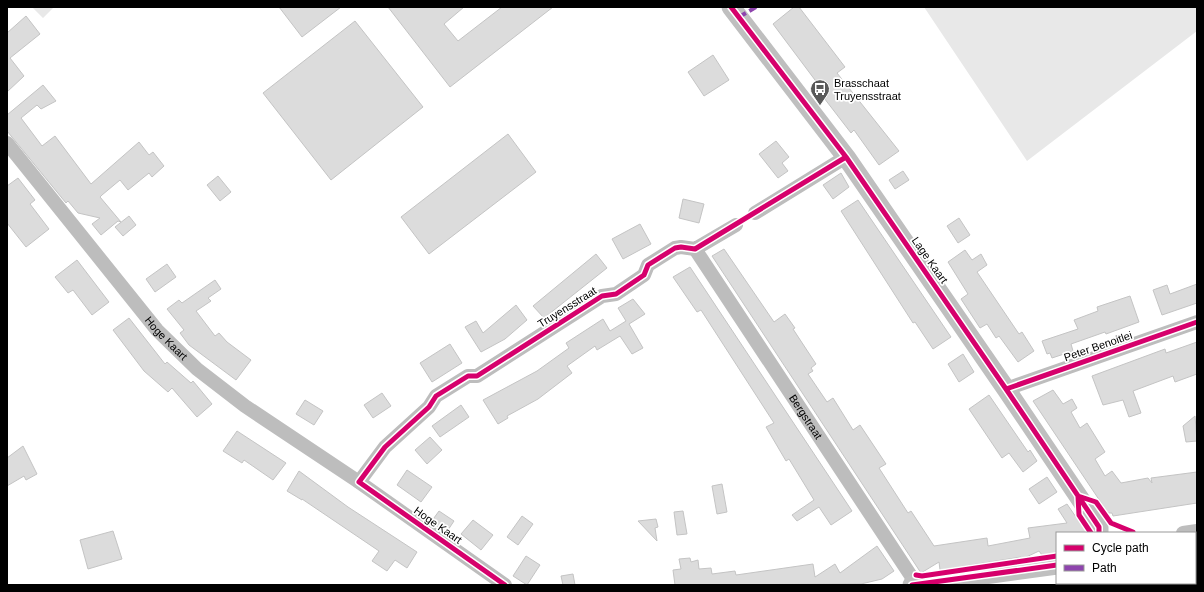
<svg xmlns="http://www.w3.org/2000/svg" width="1204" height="592" viewBox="0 0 1204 592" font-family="Helvetica,sans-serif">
<rect width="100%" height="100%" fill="#fff"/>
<!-- green -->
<path fill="#e8e8e8" d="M32 7H54L43 18Z
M924 7H1197V31L1027 161Z"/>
<!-- building -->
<path fill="#dcdcdc" stroke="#c4c4c4" d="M279 7H341L302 37Z
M388 7H464L444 24 458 41 502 7H553L450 87Z
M794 7H799L845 67 837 73 899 151 879 165 854 130 851 133 824 98 827 96 773 24Z
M26 16 40 34 10 58 24 76 7 92V33Z
M355 21 423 107 331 180 263 93Z
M713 55 729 80 704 96 688 72Z
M43 85 56 101 41 109 37 105 21 118 42 146 55 136 91 184 139 142 149 155 153 152 164 166 152 177 149 173 128 190 120 180 102 195 100 197 121 222 118 221 101 235 92 224 100 218 78 213 68 201 66 203 7 131V115Z
M508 134 536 172 429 254 401 217Z
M776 141 789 157 782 163 788 171 778 178 759 154Z
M903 171 909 180 895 189 889 180Z
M841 173 849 187 833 199 823 185Z
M218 176 231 192 220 201 207 185Z
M18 178 35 200 30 204 49 229 26 247 7 223V186Z
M683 199 704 204 699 223 679 218Z
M858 200 951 337 933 349 915 322 913 323 841 211Z
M129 216 136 225 123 236 115 227Z
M959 218 970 235 958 243 947 226Z
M640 224 651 244 623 259 612 239Z
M724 249 774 322 785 314 795 328 793 329 816 364 811 368 813 371 808 374 827 402 833 398 853 430 860 425 886 464 879 468 908 513 911 511 934 546 987 538 988 546 1030 538 1028 528 1067 523 1058 509 1067 504 1087 533H1057V554L1042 555 1039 551 1022 559 1021 557 940 570 939 562 921 573 712 256Z
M965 250 972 260 981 254 987 265 977 272 1019 334 1022 332 1034 351 1018 362 999 336 996 338 987 324 980 328 961 299 968 294 948 262Z
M596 254 607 268 544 318 533 306Z
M77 260 109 302 92 315 73 290 68 293 55 277Z
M167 264 176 277 155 292 146 279Z
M690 267 852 511 831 525 819 507 797 521 792 515 814 500 789 459 786 461 766 427 774 423 701 310 697 312 673 277Z
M215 280 221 289 208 298 211 301 196 311 215 336 219 333 227 342 251 360 236 380 189 345 180 333 184 330 167 309 179 300 182 303Z
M1197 284V303L1162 315 1153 290 1167 285 1170 294Z
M1130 296 1139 322 1106 334 1105 332 1071 344 1073 351 1052 358 1050 353 1047 354 1042 341 1078 329 1074 320 1098 311 1097 307Z
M633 299 645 314 629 324 643 348 632 354 620 336 597 350 595 346 567 366 572 373 538 399 507 416 508 418 498 424 483 400 537 371 569 348 566 343 603 319 610 331 626 321 618 308Z
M516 305 527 320 505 339 481 352 465 327 476 321 483 333Z
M129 318 165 364 167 362 191 383 193 381 212 404 197 417 172 388 168 392 144 371 113 330Z
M1197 342V374L1175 382 1173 376 1133 391 1141 413 1129 417 1123 400 1103 405 1092 376 1165 349 1166 353Z
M450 344 462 363 432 382 420 363Z
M963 354 974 372 959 382 948 364Z
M1053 390 1063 404 1072 399 1077 408 1071 412 1080 428 1087 423 1105 452 1095 459 1105 476 1112 471 1121 483 1148 478 1152 483 1151 478 1197 472V503L1113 516 1112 513H1108L1033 401Z
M382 393 391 406 373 418 364 405Z
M989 395 1028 452 1030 450 1037 461 1023 472 1009 453 1002 458 969 409Z
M305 400 323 411 314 425 296 414Z
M461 405 469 417 440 437 432 426Z
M1195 416 1197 441 1186 442 1183 426Z
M237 431 286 463 273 480 244 460 242 463 223 451Z
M430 437 442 450 427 464 415 450Z
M23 446 37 474 26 480 24 476 7 486V458Z
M407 470 432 487 421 502 397 485Z
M299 471 348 507 417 552 407 568 395 560 387 571 372 561 379 551 302 499V500L287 491Z
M1047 477 1057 492 1039 504 1029 489Z
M722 484 727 512 717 514 712 486Z
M439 511 454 521 446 533 431 522Z
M683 511 687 534 677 535 674 512Z
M522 516 533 524 518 545 507 537Z
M656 519 658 527 655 528 657 541 638 521Z
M473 520 493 535 481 550 461 534Z
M113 531 122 559 88 569 80 540Z
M877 546 894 571 882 579 861 584 675 585 673 570 681 569 679 559 690 558 691 562 698 560 699 569 711 568 712 574 735 571 736 575 813 564 815 577 835 564 840 573Z
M526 556 540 565 527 585 513 576Z
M573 574 575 585H563L561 576Z"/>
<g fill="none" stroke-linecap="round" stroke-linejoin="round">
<!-- street -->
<g stroke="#bdbdbd" stroke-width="14">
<path id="s1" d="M7 143 157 330 197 369 245 406 359 482 505 585"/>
<path d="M755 213 846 157"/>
<path id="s2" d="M695 249 917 585"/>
<path d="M1006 389 1197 322"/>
<path d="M359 482 385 447 429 407 436 396 468 376H477L602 296 616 294 644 275 648 265 675 248 681 247 695 249 736 225"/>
<path d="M1183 533 1197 531"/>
</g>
<!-- secondary -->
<path stroke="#bfbfbf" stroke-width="19" d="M731 7 846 157 1006 389 1099 527V533
M1195 544 1197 543
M1140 583 1141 585
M912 585 1057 565"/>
<!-- quiet -->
<path stroke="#8e44ad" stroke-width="4" stroke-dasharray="8 4" stroke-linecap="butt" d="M739 17 756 7"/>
<defs>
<path id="cycleway" d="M731 7 846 157 1006 389 1099 527V533
M1006 389 1197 322
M1091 533 1079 515 1078 496 1096 502 1111 523 1133 532
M916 575 922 576 1057 556
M505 585 359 482 385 447 429 407 436 396 468 376H477L602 296 616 294 644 275 648 265 675 248 681 247 695 249 846 157
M912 585 1057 565"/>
</defs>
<!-- cycleway casing -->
<use href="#cycleway" stroke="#fff" stroke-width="8"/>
<!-- cycleway -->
<use href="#cycleway" stroke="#d6006c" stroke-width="5"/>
</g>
<!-- icons -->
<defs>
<symbol id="bus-pin" viewBox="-11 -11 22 30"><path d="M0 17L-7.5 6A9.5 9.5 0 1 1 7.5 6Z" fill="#595959" stroke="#fff"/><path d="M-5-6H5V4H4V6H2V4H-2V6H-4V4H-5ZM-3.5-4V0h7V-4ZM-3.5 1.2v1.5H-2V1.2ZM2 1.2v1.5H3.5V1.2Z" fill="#fff"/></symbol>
</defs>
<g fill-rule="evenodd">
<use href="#bus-pin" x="809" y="78" width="22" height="30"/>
</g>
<g text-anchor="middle" stroke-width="3.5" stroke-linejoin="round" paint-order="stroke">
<!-- poi labels -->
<g font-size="11" fill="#000" stroke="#fff" text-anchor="start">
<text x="834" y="87">Brasschaat<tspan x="834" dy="13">Truyensstraat</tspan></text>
</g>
<!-- street labels -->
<g font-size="11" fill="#000" stroke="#fff">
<text transform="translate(930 260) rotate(55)" y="4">Lage Kaart</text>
<text transform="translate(567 307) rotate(-32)" y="4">Truyensstraat</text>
<text dy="4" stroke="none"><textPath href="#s1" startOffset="252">Hoge Kaart</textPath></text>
<text transform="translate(1098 346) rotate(-19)" y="4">Peter Benoitlei</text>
<text dy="4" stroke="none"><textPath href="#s2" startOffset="201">Bergstraat</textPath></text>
<text transform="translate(438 525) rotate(35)" y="4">Hoge Kaart</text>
</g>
</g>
<!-- border -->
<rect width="1204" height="592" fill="none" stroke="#000000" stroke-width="16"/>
<!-- legend -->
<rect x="1056" y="532" width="140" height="52" fill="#ffffff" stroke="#999999"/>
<rect x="1064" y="545" width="20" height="6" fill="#d6006c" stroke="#999999"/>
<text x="1092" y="552" font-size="12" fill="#000000">Cycle path</text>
<rect x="1064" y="565" width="20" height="6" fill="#8e44ad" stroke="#999999"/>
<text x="1092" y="572" font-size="12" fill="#000000">Path</text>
</svg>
